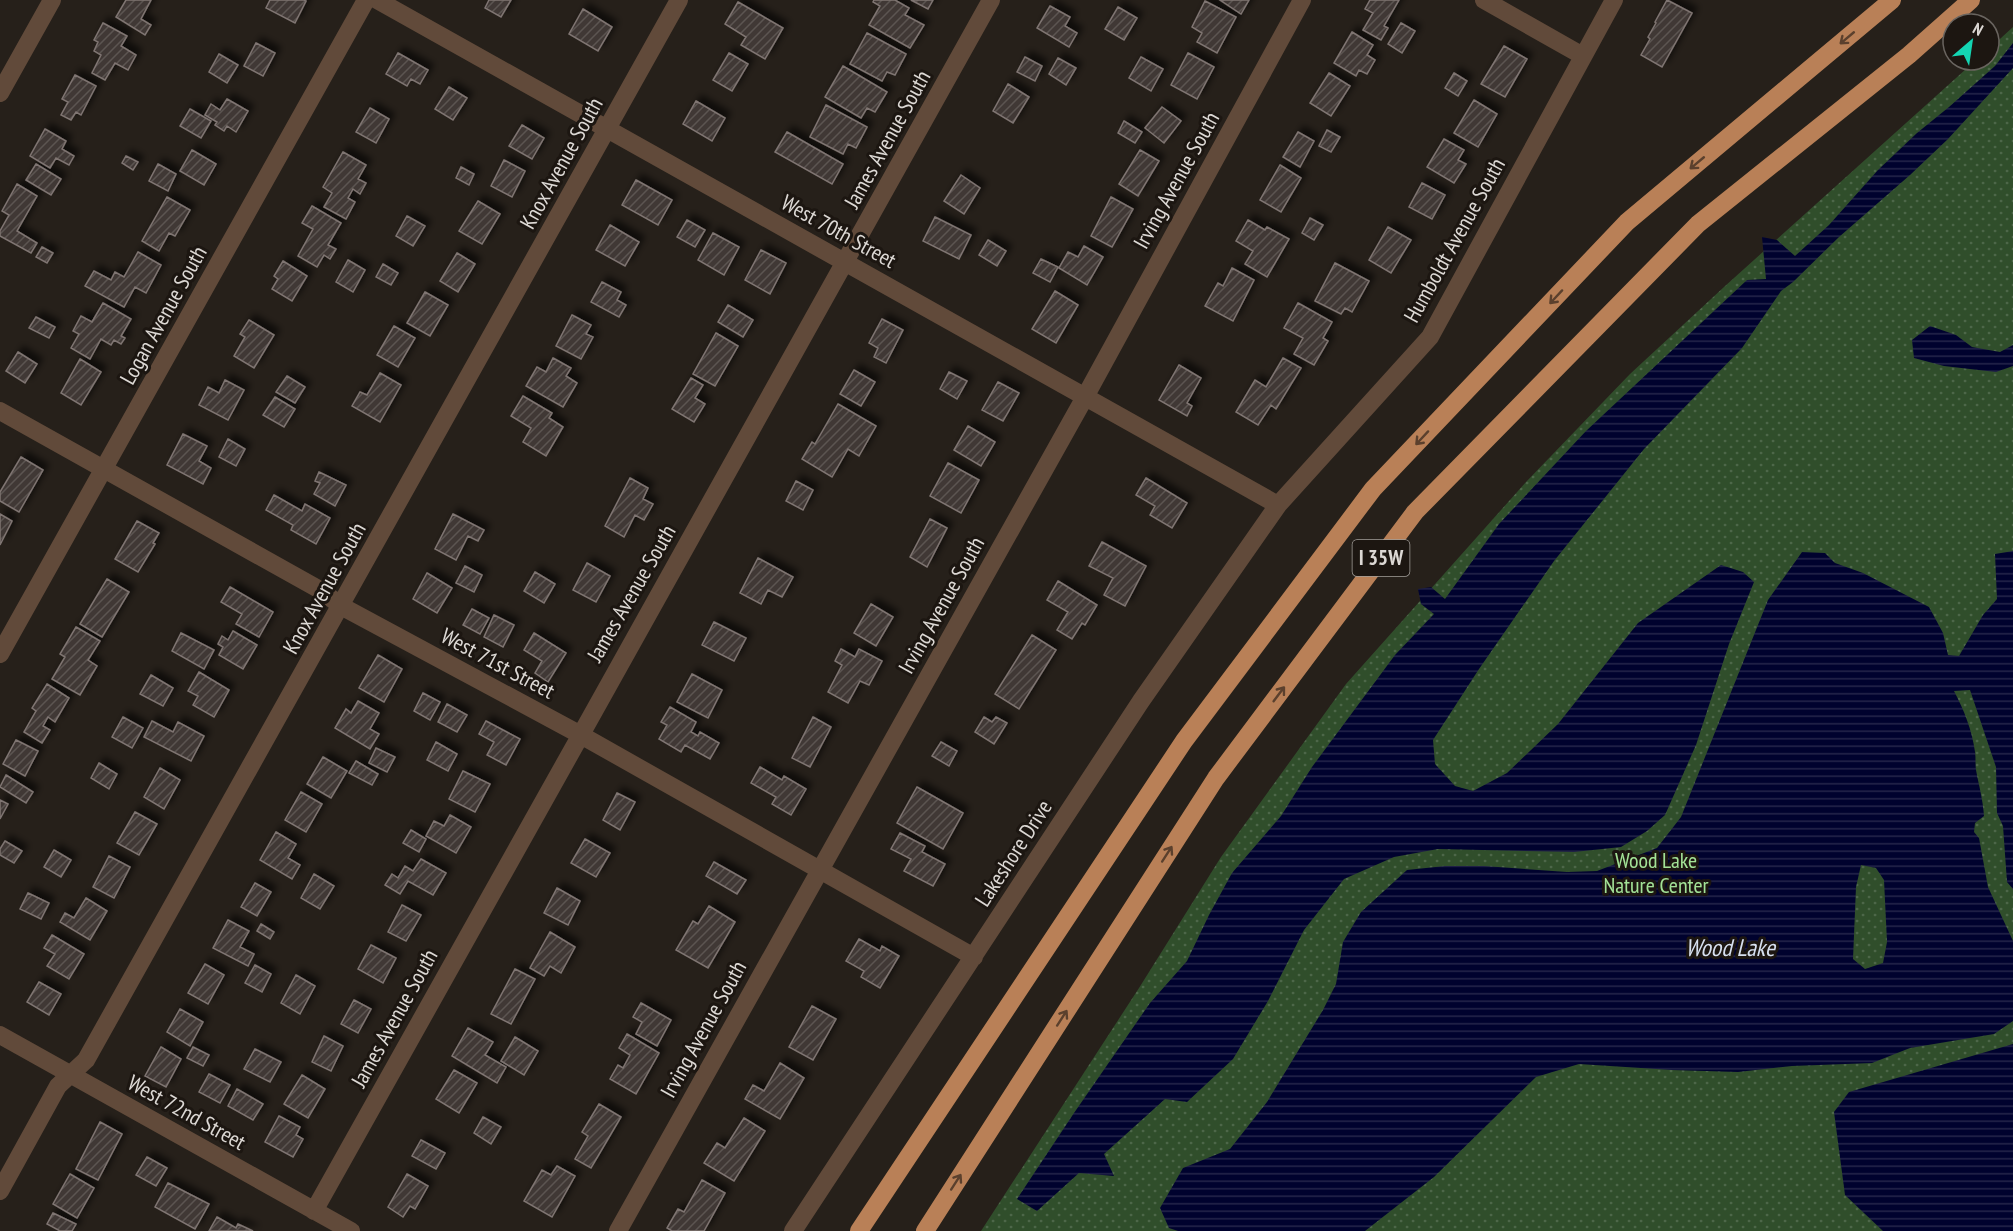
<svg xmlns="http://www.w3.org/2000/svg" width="2013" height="1231" viewBox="0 0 2013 1231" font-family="'PT Sans Narrow',sans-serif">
<defs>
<pattern id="park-dots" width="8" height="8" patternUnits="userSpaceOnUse" patternTransform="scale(1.5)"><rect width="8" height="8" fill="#304e2b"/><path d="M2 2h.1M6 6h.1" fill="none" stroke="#4d6749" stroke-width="1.8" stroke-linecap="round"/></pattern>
<pattern id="water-rules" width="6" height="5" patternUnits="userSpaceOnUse" patternTransform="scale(1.5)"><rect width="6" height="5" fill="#00022e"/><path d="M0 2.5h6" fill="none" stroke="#25264b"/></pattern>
<pattern id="building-hatch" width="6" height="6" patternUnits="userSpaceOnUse" patternTransform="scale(1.5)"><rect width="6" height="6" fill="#413835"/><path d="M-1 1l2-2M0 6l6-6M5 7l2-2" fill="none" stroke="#5c5451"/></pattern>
<filter id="shadow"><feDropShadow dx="5.5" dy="-5.5" stdDeviation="3" flood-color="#0009"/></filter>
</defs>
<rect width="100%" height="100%" fill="#26201a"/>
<!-- park -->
<path fill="url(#park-dots)" d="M2013 27V1231H981L1139 988 1221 857 1346 684 1526 482 1630 374 1724 287 1976 60H1989V49Z"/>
<!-- water -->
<path fill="url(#water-rules)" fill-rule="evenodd" d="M2013 43V68L1948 139 1910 175 1839 237 1793 282 1781 291 1742 348 1644 449 1554 561 1479 669 1433 740 1435 764 1455 786 1473 791 1507 773 1558 724 1638 623 1721 565 1743 572 1754 582 1729 644 1696 745 1665 815 1647 831 1621 847 1574 852 1438 849 1394 857 1344 879 1304 930 1268 1001 1233 1059 1187 1102 1165 1099 1104 1154 1114 1176 1079 1173 1037 1211 1017 1199 1074 1113 1150 1003 1187 961 1209 915 1232 873 1281 816 1312 767 1395 655 1434 614 1421 604 1418 589 1431 587 1445 599 1499 524 1586 431 1747 280 1766 279 1762 237 1777 240 1795 256 1829 225 1878 170 1917 133 1949 107 1995 66Z
M1930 326 1956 335 1972 347 2000 352 2013 345V366L1996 372 1944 366 1914 358 1912 340Z
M2013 551V889L2007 882 2003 826 1997 813 1996 767 1970 690 1954 691C1964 710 1972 730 1975 752 1976 758 1975 764 1976 770 1979 786 1983 800 1984 816L1975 823 1974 832 1979 838 1988 887 2013 941V1021L1994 1034 1910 1048 1872 1063 1792 1066 1738 1072 1672 1070 1579 1064 1536 1077 1434 1177 1365 1231H1178L1169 1228 1160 1208 1183 1168 1230 1149 1267 1102 1323 1010 1336 984 1343 942 1361 912 1407 870 1445 866H1484L1567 872 1597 871 1657 848 1681 817 1768 600 1802 552 1825 553 1835 563 1863 573 1929 607 1943 633 1948 655 1959 656 1983 615 1997 599 1995 554ZM1861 865 1876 868 1884 880 1887 942 1883 963 1865 969 1853 959 1856 887Z
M2013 1044V1231H1883L1845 1195 1834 1112 1849 1092Z"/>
<!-- building -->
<path fill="url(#building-hatch)" stroke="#7f7572" stroke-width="1.5" filter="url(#shadow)" d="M126 0H151L141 19 151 25 145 35 116 17Z
M270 0H304L306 1 295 23 266 8Z
M489 0H511L501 17 485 8Z
M874 0H895L909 8 905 15 924 25 910 48 869 25 880 6 873 2Z
M911 0H933L928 9Z
M1220 0H1249L1241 14Z
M1370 0H1399L1384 26 1388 28 1381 40 1363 30 1373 13 1365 9Z
M1667 0 1692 13 1662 67 1641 55 1650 39 1648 37 1656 23 1655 22Z
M1205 1 1236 17 1217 53 1197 42 1202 33 1192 27Z
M738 2 783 28 765 59 741 45 746 37 725 24Z
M1050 6 1070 17 1065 26 1077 33 1069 47 1037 28Z
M1118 7 1137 18 1124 40 1105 29Z
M583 9 612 27 598 51 569 34Z
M103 23 127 36 121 46 136 55 128 70 115 63 105 80 92 73 101 55 94 51 98 42 94 40Z
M1401 23 1415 31 1402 53 1388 44Z
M1352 32 1373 45 1367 55 1375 60 1367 74 1359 70 1356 76 1334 63Z
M867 33 906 54 895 75 887 72 882 81 850 64Z
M256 43 275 53 263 76 244 66Z
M1504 46 1527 59 1505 97 1481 84Z
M398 53 428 70 420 84 411 79 407 86 386 74Z
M729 53 748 64 732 91 713 80Z
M1188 53 1214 67 1197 99 1171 85Z
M219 54 238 65 227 83 209 72Z
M1025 57 1042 66 1035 81 1017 72Z
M1141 57 1163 69 1151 91 1129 78Z
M1058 58 1076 68 1066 85 1049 74Z
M843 66 887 92 875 112 867 108 861 118 825 97Z
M1329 73 1350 86 1331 116 1310 103Z
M1454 73 1467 81 1458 96 1445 88Z
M75 75 96 86 81 115 76 112 71 120 61 115 68 102 62 99Z
M1008 84 1029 97 1013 123 993 111Z
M449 87 467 98 453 120 435 109Z
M227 99 248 111 236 132 227 126 224 131 215 125 217 122 205 115 211 104 220 110Z
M1474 100 1497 114 1478 147 1454 133Z
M696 101 725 118 712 141 683 124Z
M826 105 867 127 856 148 848 144 843 154 810 137Z
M1162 107 1181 121 1164 143 1145 128Z
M370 108 389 119 376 143 356 132Z
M190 109 211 121 201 138 180 126Z
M1124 121 1142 132 1135 143 1118 133Z
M522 125 544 138 532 159 509 146Z
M45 129 66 141 62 149 74 156 69 165 56 158 50 168 30 156Z
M1327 130 1340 137 1331 152 1319 146Z
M787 132 843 164 832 184 775 152Z
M1298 132 1314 141 1300 167 1283 157Z
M1444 139 1464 150 1458 160 1466 164 1454 183 1427 167Z
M192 150 216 164 204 185 180 171Z
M1140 150 1159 161 1138 196 1119 184Z
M343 152 366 165 358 179 366 183 360 194 353 189 348 198 355 202 346 219 324 207 332 193 323 187Z
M126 156 138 162 133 170 122 163Z
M504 160 525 171 512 197 491 186Z
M36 164 61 179 51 195 26 180Z
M158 164 176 174 168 191 149 181Z
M1280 165 1301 178 1281 212 1260 200Z
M461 167 474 174 469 185 456 178Z
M961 175 980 188 964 214 944 201Z
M636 180 672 200 658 225 622 205Z
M1422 183 1445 195 1432 219 1409 207Z
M17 184 37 196 17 231 37 243 31 253 0 236V231L9 215 2 211Z
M167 197 190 210 175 236 169 233 159 251 142 241Z
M1111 197 1133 209 1112 247 1091 236Z
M478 201 500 214 482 244 459 231Z
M312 206 341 223 328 245 336 249 330 259 324 255 317 267 298 256 313 229 302 223Z
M407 216 425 226 413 246 396 236Z
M935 217 971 235 959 259 923 241Z
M1310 218 1323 225 1314 240 1302 233Z
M687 220 705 230 695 247 677 237Z
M1248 220 1265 230 1267 227 1289 239 1267 277 1245 264 1253 251 1236 241Z
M610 225 639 242 625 266 596 250Z
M1388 227 1411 240 1391 273 1369 260Z
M713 233 739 247 724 275 698 260Z
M988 240 1006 251 997 266 979 255Z
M1084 246 1103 257 1087 285 1059 268 1068 252 1078 257Z
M42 247 53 253 47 263 36 257Z
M761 250 786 263 770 294 745 280Z
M138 252 161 265 146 293 135 287 124 307 85 286 94 271 111 280 115 272 124 277Z
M457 253 475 264 458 292 440 281Z
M1041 259 1058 267 1050 282 1033 273Z
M348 260 365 270 353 292 336 282Z
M283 261 307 276 292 301 272 289 278 279 274 276Z
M1335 263 1369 281 1352 312 1345 308 1341 314 1315 301Z
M383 264 398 273 391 285 376 277Z
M1232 268 1254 280 1233 321 1205 306 1218 283 1223 286Z
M602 282 621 292 617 300 626 305 619 317 591 302Z
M1055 291 1078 305 1056 343 1032 329Z
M425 292 448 305 430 336 407 323Z
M103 303 131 319 121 336 125 338 121 344 114 340 111 345 101 339 90 359 71 348 79 334 73 331 81 316 92 322Z
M1298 303 1332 322 1323 338 1328 341 1314 365 1294 354 1303 338 1284 328Z
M728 305 753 320 743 337 718 322Z
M572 315 591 325 586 334 593 337 581 359 556 346Z
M36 317 55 327 49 338 29 328Z
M882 319 903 330 886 363 874 357 878 348 869 343Z
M249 320 274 335 254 368 234 356 245 337 240 334Z
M394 326 415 338 398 367 377 355Z
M716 333 738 346 715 386 693 374Z
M18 352 37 364 25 383 6 371Z
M553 358 571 368 566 376 577 383 563 407 526 386 537 367 546 372Z
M1283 358 1301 368 1276 409 1271 405 1258 425 1236 412 1255 380 1266 387Z
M80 359 101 372 81 405 61 393Z
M1179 365 1201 378 1187 403 1192 406 1187 416 1159 400Z
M854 370 875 382 861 406 840 394Z
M949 372 967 381 957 399 940 389Z
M380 373 401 385 380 422 352 406 360 392 367 395Z
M287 376 305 387 295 403 276 392Z
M691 378 703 385 695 398 705 404 694 422 672 409Z
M225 380 244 390 228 420 199 405 208 387 219 393Z
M998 382 1019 393 1003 421 982 410Z
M523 396 552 413 549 418 563 427 546 456 523 442 531 428 511 416Z
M275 397 295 409 284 427 263 415Z
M838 404 876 426 859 456 848 449 832 477 802 459 812 442 815 444Z
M968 426 995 442 981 466 954 450Z
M183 434 207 446 199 461 211 468 203 484 167 465Z
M228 439 245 449 236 466 219 457Z
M21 457 43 470 19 512 0 501V492Z
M948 463 979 480 961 513 930 496Z
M319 472 346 485 335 506 314 494 320 483 315 481Z
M630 478 648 488 643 499 653 504 644 520 635 515 624 537 605 526Z
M1146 478 1187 503 1172 528 1150 515 1155 506 1136 495Z
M796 481 813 490 803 510 786 501Z
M274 495 302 511 305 504 330 518 316 544 291 530 293 525 266 510Z
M0 514 12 521 0 545Z
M453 514 484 530 478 541 468 536 456 560 435 549Z
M930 519 947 528 927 567 910 557Z
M137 521 159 533 153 543 155 544 138 572 115 559Z
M1102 542 1146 566 1125 606 1104 595 1113 578 1089 566Z
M758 558 793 577 782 597 768 590 761 604 740 593Z
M587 563 610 576 596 602 573 590Z
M465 566 482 575 474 592 456 583Z
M535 572 555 584 544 603 524 591Z
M427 573 452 588 437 613 413 599Z
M107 579 129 592 102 637 80 624Z
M1058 581 1097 605 1085 625 1082 623 1072 639 1057 630 1068 612 1047 600Z
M230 587 273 612 259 637 236 624 242 614 221 602Z
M871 604 893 617 876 646 854 633Z
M472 609 489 618 480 634 463 625Z
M494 615 514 625 503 647 484 637Z
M714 622 746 638 734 661 702 645Z
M76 627 100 641 88 660 97 666 80 695 52 679 65 657 60 654Z
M233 631 257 645 243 669 219 655 223 647 218 644 222 636 228 640Z
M181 633 214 650 204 669 172 651Z
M534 633 566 653 548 682 535 673 542 661 524 650Z
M1032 635 1056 650 1019 709 995 694Z
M841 649 855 657 859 649 882 661 869 685 860 681 848 703 828 692 842 665 835 661Z
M378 655 402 669 384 702 359 688Z
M199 672 229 690 214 717 193 705 198 696 188 691Z
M692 674 722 690 708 718 677 702Z
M151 675 173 688 163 706 140 694Z
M47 684 69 698 55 722 48 717 43 726 50 730 42 743 24 732 36 711 32 708Z
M423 693 440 702 430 720 414 711Z
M358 701 379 713 370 729 379 734 370 749 335 728 346 709 351 713Z
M447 704 467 715 457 732 438 722Z
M670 707 696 722 691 732 698 736 700 732 719 743 710 759 685 745 681 752 659 739 667 725 661 722Z
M123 717 143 728 132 748 112 737Z
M813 717 831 727 810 767 792 758Z
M984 717 992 722 996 717 1007 723 994 744 975 732Z
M152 721 173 732 178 722 204 736 191 761 144 737Z
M486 721 520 739 506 765 487 755 494 742 479 734Z
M16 740 38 751 25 776 3 764Z
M436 742 457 754 448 771 427 760Z
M941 742 957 751 949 766 932 756Z
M376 748 395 757 387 772 369 763Z
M323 757 347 771 331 798 307 784Z
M356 761 378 774 372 785 349 773Z
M99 763 117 774 109 789 91 778Z
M760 767 782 780 784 776 806 789 791 815 772 804 776 797 751 783Z
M160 768 180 780 164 809 144 797Z
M463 771 490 784 475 812 449 799Z
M6 775 33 792 26 803 0 787Z
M917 787 963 813 943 849 897 823Z
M301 792 322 804 306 832 285 820Z
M617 793 635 802 620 830 603 820Z
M0 800 8 804 0 819Z
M135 812 157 824 139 855 117 843Z
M450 815 471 827 456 853 426 836 434 821 444 826Z
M411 830 426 839 419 852 403 843Z
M276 832 296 844 288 858 300 865 292 879 260 860Z
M900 833 925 846 922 852 945 864 933 886 904 871 911 859 891 849Z
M585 839 610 853 596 877 571 863Z
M5 841 22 851 14 863 0 855V849Z
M54 850 71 860 61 877 44 867Z
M109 856 130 867 114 898 93 887Z
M421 859 446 873 433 895 408 881 400 894 385 885 392 874 398 878 405 866 413 871Z
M714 862 746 880 737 894 706 876Z
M314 874 334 886 320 909 301 898Z
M255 883 271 892 257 916 241 907Z
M557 888 580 901 568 925 544 913Z
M28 893 49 903 41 919 20 909Z
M86 898 107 911 90 940 60 922 65 913 74 918Z
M402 905 421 915 406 941 388 932Z
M709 906 735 922 708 968 676 950 693 921 698 924Z
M228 920 249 931 240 947 254 954 248 966 213 948Z
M261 924 274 932 270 939 257 931Z
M550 932 575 947 561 973 550 966 544 976 530 968Z
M52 935 84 954 69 979 47 966 55 954 44 948Z
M859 939 880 951 882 946 899 956 880 988 861 977 864 971 846 961Z
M371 945 396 958 383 983 358 969Z
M205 964 224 975 208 1004 188 993Z
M255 965 271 974 262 992 245 983Z
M515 969 535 979 511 1024 491 1014Z
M296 975 315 986 300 1014 281 1003Z
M39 982 61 994 49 1015 27 1002Z
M354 1000 371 1009 358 1033 341 1024Z
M641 1003 671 1020 657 1046 636 1034 642 1022 633 1017Z
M812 1006 836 1019 813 1060 789 1047Z
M180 1009 203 1022 190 1046 167 1032Z
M468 1028 493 1042 485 1055 506 1067 497 1083 452 1056Z
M627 1034 659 1053 636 1094 610 1079 618 1065 623 1068 630 1055 619 1048Z
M324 1036 343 1046 331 1071 312 1062Z
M515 1037 538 1051 524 1075 501 1061Z
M161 1047 181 1059 166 1087 145 1076Z
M193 1047 209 1055 203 1066 187 1058Z
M255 1049 281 1062 270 1082 244 1069Z
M780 1063 804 1078 780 1119 745 1099 753 1085 764 1091Z
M454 1070 477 1083 459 1113 436 1099Z
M209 1074 230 1085 220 1103 199 1092Z
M302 1075 325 1089 308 1118 284 1104Z
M237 1089 263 1104 253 1120 228 1106Z
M599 1104 621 1117 591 1168 575 1159 588 1136 582 1132Z
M279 1116 300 1127 296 1135 303 1139 293 1157 265 1142Z
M483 1117 501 1127 491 1144 474 1133Z
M744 1118 765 1131 734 1181 704 1163 717 1143 725 1148Z
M100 1122 122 1134 98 1180 76 1169Z
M421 1140 445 1153 436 1169 412 1156Z
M147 1157 167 1168 156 1186 136 1175Z
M557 1166 575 1176 552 1217 524 1201 542 1170 551 1175Z
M70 1174 94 1188 77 1218 53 1204Z
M407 1174 428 1186 415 1209 410 1206 403 1217 388 1207Z
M702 1180 725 1193 704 1231H672L667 1228 678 1209 684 1212Z
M168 1183 209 1204 195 1229 155 1207Z
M53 1213 76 1224 72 1231H60L47 1224Z
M217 1217 236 1228 238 1224 253 1231H209Z"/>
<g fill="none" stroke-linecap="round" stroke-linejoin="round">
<!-- minor -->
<path stroke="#614a3a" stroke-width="18" d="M377 0 1278 505
M1484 0 1583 56
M0 93 52 0
M0 411 322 591 341 606 579 734 974 957
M0 654 366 0
M0 1035 351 1231
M0 1191 58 1086 86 1060 679 0
M314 1211C539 807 768 405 991 0
M618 1231 1085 397 1302 0
M793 1231 1141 701 1278 505 1430 337 1614 0"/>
<!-- highway -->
<path stroke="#b98057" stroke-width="18" d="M859 1231 1184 741 1373 489 1627 222 1892 0
M925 1231 1216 778 1415 512 1698 224 1909 55 1971 0"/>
</g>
<!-- one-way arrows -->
<defs><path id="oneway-shaft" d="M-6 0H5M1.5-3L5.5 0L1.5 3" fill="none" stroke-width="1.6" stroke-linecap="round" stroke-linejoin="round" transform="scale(1.5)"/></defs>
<g stroke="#5b402d">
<use href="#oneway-shaft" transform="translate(1847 38) rotate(140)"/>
<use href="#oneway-shaft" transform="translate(1697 163) rotate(140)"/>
<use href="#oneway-shaft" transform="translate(1556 297) rotate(133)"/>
<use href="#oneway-shaft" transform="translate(1422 438) rotate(133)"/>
<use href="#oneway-shaft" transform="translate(1279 694) rotate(-53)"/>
<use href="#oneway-shaft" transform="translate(1167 854) rotate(-57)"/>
<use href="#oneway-shaft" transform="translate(1062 1018) rotate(-57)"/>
<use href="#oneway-shaft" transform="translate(956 1182) rotate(-57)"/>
</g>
<g text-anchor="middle" stroke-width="6" stroke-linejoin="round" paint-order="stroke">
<!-- shield labels -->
<rect fill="#1c1611" stroke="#a29e9a" stroke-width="1.5" x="1352.5" y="540" width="57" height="36" rx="4.5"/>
<g font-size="21" font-weight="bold" fill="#dcd8d4">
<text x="1381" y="565">I 35W</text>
</g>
<!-- street labels -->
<g font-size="22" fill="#dcd8d4" stroke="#1c1611">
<text transform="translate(887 139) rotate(-61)" y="8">James Avenue South</text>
<text transform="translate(561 163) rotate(-61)" y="8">Knox Avenue South</text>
<text transform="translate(1176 180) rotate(-61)" y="8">Irving Avenue South</text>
<text transform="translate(839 231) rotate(29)" y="8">West 70th Street</text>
<text transform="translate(1454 240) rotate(-61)" y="8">Humboldt Avenue South</text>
<text transform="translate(163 315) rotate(-61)" y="8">Logan Avenue South</text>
<text transform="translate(324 588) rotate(-61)" y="8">Knox Avenue South</text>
<text transform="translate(631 593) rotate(-60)" y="8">James Avenue South</text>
<text transform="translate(941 605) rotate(-61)" y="8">Irving Avenue South</text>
<text transform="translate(498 663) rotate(28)" y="8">West 71st Street</text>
<text transform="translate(1013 853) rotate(-57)" y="8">Lakeshore Drive</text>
<text transform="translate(394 1018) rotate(-61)" y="8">James Avenue South</text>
<text transform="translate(703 1029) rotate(-61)" y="8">Irving Avenue South</text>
<text transform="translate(187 1112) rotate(29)" y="8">West 72nd Street</text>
</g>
<!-- park labels -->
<g font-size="22" fill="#a3e297" stroke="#1c1611">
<text x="1656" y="868">Wood Lake<tspan x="1656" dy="25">Nature Center</tspan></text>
</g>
<!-- water labels -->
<g font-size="24" font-style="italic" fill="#d6dfef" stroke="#1c1611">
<text x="1730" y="956">Wood Lake</text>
</g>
</g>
<!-- north arrow -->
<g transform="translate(1971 42) rotate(29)"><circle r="28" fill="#1c1611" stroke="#69645f" stroke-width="1.5"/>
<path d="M0-4.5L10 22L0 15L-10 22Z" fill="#14d5b3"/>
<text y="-9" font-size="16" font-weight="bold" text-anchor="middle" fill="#dcd8d4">N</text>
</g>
</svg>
